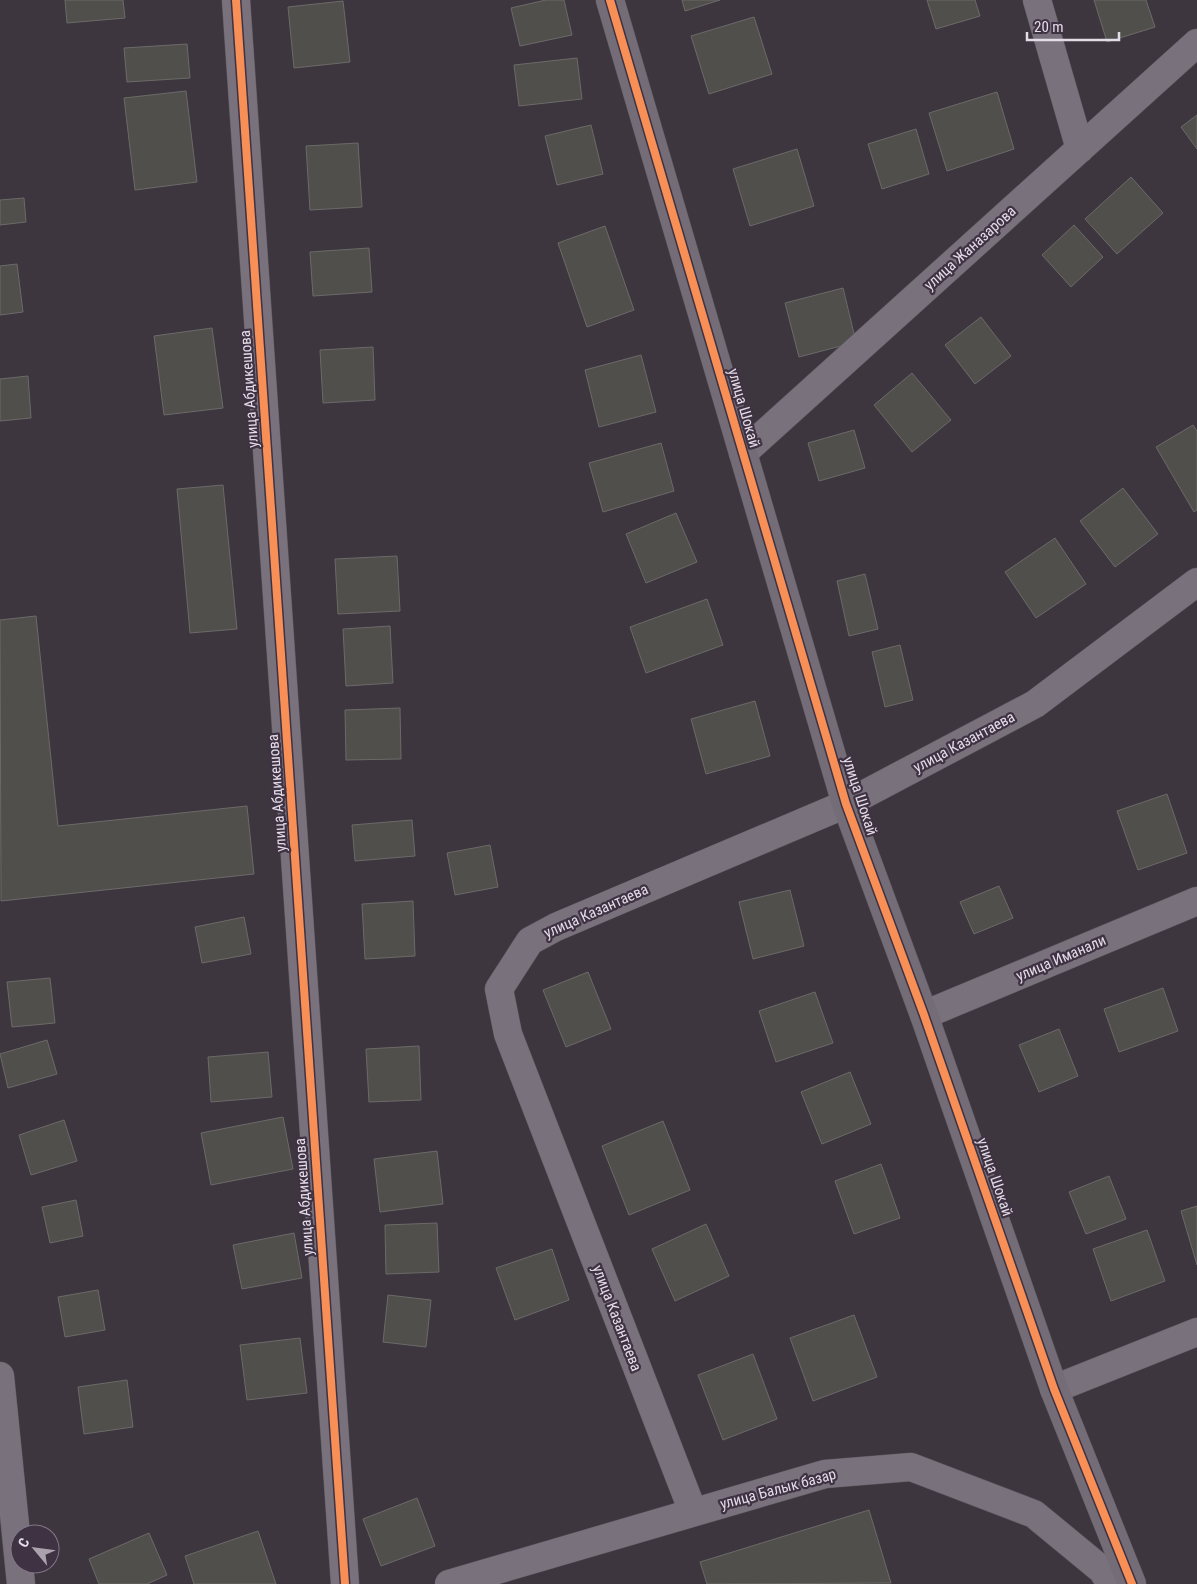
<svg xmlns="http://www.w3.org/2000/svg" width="1197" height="1584" viewBox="0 0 1197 1584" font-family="'Roboto Condensed',sans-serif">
<rect width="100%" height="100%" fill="#3d363f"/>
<!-- building -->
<path fill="#514f4b" stroke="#6c6a69" d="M65 0H123L125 18 67 23Z
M546 0H564L572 35 520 46 511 8Z
M682 0H720L685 11Z
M927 0H975L980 16 936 29Z
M1094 0H1146L1155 27 1107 42Z
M343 1 350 62 294 68 288 7Z
M754 17 772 74 709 94 691 36Z
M187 44 190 78 127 82 124 48Z
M577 58 582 99 519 106 514 65Z
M186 91 197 182 135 190 124 98Z
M997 92 1014 149 947 171 929 113Z
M1197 115V149L1181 127Z
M591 125 603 174 557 185 545 136Z
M916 129 929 174 882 189 868 144Z
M358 143 362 207 310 210 306 146Z
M797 149 814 206 750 226 733 169Z
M1131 177 1163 213 1117 254 1085 219Z
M24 198 26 222 0 225V200Z
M1074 225 1103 257 1071 287 1042 255Z
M605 226 634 310 587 327 558 243Z
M369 248 372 292 313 296 310 252Z
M17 264 23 312 0 315V266Z
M843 288 856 342 799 357 785 303Z
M981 317 1011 356 975 384 945 345Z
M212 328 223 408 164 415 154 336Z
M373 347 375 400 323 403 320 350Z
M641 355 656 412 599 427 585 370Z
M912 373 951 420 912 452 874 405Z
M28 376 31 418 0 421V379Z
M1193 425 1197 431V510L1194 512 1156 447Z
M854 430 865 468 819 481 808 443Z
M661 443 674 491 603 512 589 463Z
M223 485 237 629 190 633 177 489Z
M1123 488 1158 534 1115 567 1080 521Z
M676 513 697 562 646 583 626 534Z
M1055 538 1086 584 1036 618 1005 572Z
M397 556 400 611 338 614 335 559Z
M865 574 878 629 849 636 837 581Z
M707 599 723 645 646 673 630 627Z
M36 616 58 826 247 806 254 874 1 901 0 620Z
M390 626 393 683 346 686 343 629Z
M900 645 913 700 885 707 872 652Z
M755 701 770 756 706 774 691 719Z
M400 708 401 759 346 760 345 710Z
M1167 794 1187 853 1138 870 1117 811Z
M412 820 415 856 355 861 352 825Z
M490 845 498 887 455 895 447 853Z
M999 886 1013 918 974 934 960 902Z
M790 890 804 946 753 959 739 902Z
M413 901 415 956 365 959 362 904Z
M244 917 251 954 202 963 195 927Z
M588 972 611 1029 566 1047 543 990Z
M50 978 55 1023 12 1027 7 982Z
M1163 988 1178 1031 1119 1052 1104 1009Z
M815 992 833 1043 776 1062 759 1011Z
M1059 1029 1078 1076 1039 1092 1019 1045Z
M47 1040 57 1074 8 1088 0 1054Z
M419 1046 421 1100 369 1102 366 1049Z
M268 1052 272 1097 211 1102 208 1057Z
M850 1072 871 1124 822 1144 801 1092Z
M283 1117 293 1169 211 1185 201 1133Z
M64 1120 77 1161 31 1175 19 1135Z
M663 1121 690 1190 629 1215 602 1146Z
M437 1151 443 1204 380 1212 374 1159Z
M881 1164 900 1218 854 1234 835 1181Z
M1109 1176 1126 1219 1086 1234 1069 1192Z
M76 1200 83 1236 50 1243 42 1207Z
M1197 1206V1265L1181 1211Z
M437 1223 439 1272 386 1274 385 1225Z
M706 1224 729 1276 675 1301 652 1249Z
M1147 1230 1165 1281 1111 1301 1093 1249Z
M294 1233 302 1278 242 1289 233 1245Z
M552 1249 569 1300 515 1320 496 1268Z
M98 1290 105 1330 65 1337 58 1297Z
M388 1295 431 1300 426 1347 383 1342Z
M854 1315 877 1377 813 1401 790 1338Z
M300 1338 307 1393 247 1400 240 1345Z
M753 1354 777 1419 723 1440 698 1375Z
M127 1380 133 1427 84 1434 78 1387Z
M417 1498 435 1546 381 1566 363 1519Z
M869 1510 891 1583 707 1584 700 1562Z
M258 1531 276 1584H194L185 1556Z
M149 1533 167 1575 147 1584H99L89 1559Z"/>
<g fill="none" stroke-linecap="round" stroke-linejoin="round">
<defs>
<path id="street" d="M236 0 345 1584
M1037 0 1080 149
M743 453 1197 43
M924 1015 1197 901
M0 1376 21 1584
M1054 1389 1197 1332
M693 1512 508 1034 499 989 530 941 556 927 846 804 1035 704 1197 582
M449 1584 825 1474 911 1467 1034 1514 1102 1570 1111 1584"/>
<path id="secondary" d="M610 0 846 804 924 1015 1054 1389 1132 1584"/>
</defs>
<!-- street casing -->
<use href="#street" stroke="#5a555c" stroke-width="29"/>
<!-- secondary casing -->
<use href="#secondary" stroke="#5a555c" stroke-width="29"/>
<!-- street -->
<use href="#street" stroke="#79727d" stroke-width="28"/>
<!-- secondary -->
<use href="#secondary" stroke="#746c76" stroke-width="28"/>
<defs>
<path id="cycleway" d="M236 0 345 1584
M610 0 846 804 924 1015 1054 1389 1132 1584"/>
</defs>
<!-- cycleway casing -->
<use href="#cycleway" stroke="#3e3243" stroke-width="11"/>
<!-- cycleway -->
<use href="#cycleway" stroke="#f78f57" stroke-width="8"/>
</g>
<g text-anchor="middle" stroke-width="4.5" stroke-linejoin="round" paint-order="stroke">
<!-- street labels -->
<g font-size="15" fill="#e4dce7" stroke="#3e3243">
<text transform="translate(970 248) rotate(-42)" y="5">улица Жаназарова</text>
<text transform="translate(249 389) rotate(-94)" y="5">улица Абдикешова</text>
<text transform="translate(744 408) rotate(74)" y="5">улица Шокай</text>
<text transform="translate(964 742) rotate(-28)" y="5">улица Казантаева</text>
<text transform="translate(277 793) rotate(-94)" y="5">улица Абдикешова</text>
<text transform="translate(860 796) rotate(72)" y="5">улица Шокай</text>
<text transform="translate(596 911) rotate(-24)" y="5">улица Казантаева</text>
<text transform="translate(1061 958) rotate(-23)" y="5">улица Иманали</text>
<text transform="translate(995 1177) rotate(71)" y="5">улица Шокай</text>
<text transform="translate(304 1197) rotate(-94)" y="5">улица Абдикешова</text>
<text transform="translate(617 1318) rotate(69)" y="5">улица Казантаева</text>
<text transform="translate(778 1489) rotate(-15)" y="5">улица Балык базар</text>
</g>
</g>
<!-- north arrow -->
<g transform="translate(35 1549) rotate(299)"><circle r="24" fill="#3e3243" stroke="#807685"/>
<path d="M0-4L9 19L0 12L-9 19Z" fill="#aaa2ac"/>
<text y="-8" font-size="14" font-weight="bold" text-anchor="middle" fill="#e4dce7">С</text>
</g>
<!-- scale -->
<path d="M1027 32v8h92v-8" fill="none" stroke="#e4dce7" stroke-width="2.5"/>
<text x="1034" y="32" font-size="15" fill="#e4dce7" stroke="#3e3243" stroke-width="4" paint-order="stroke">20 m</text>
</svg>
